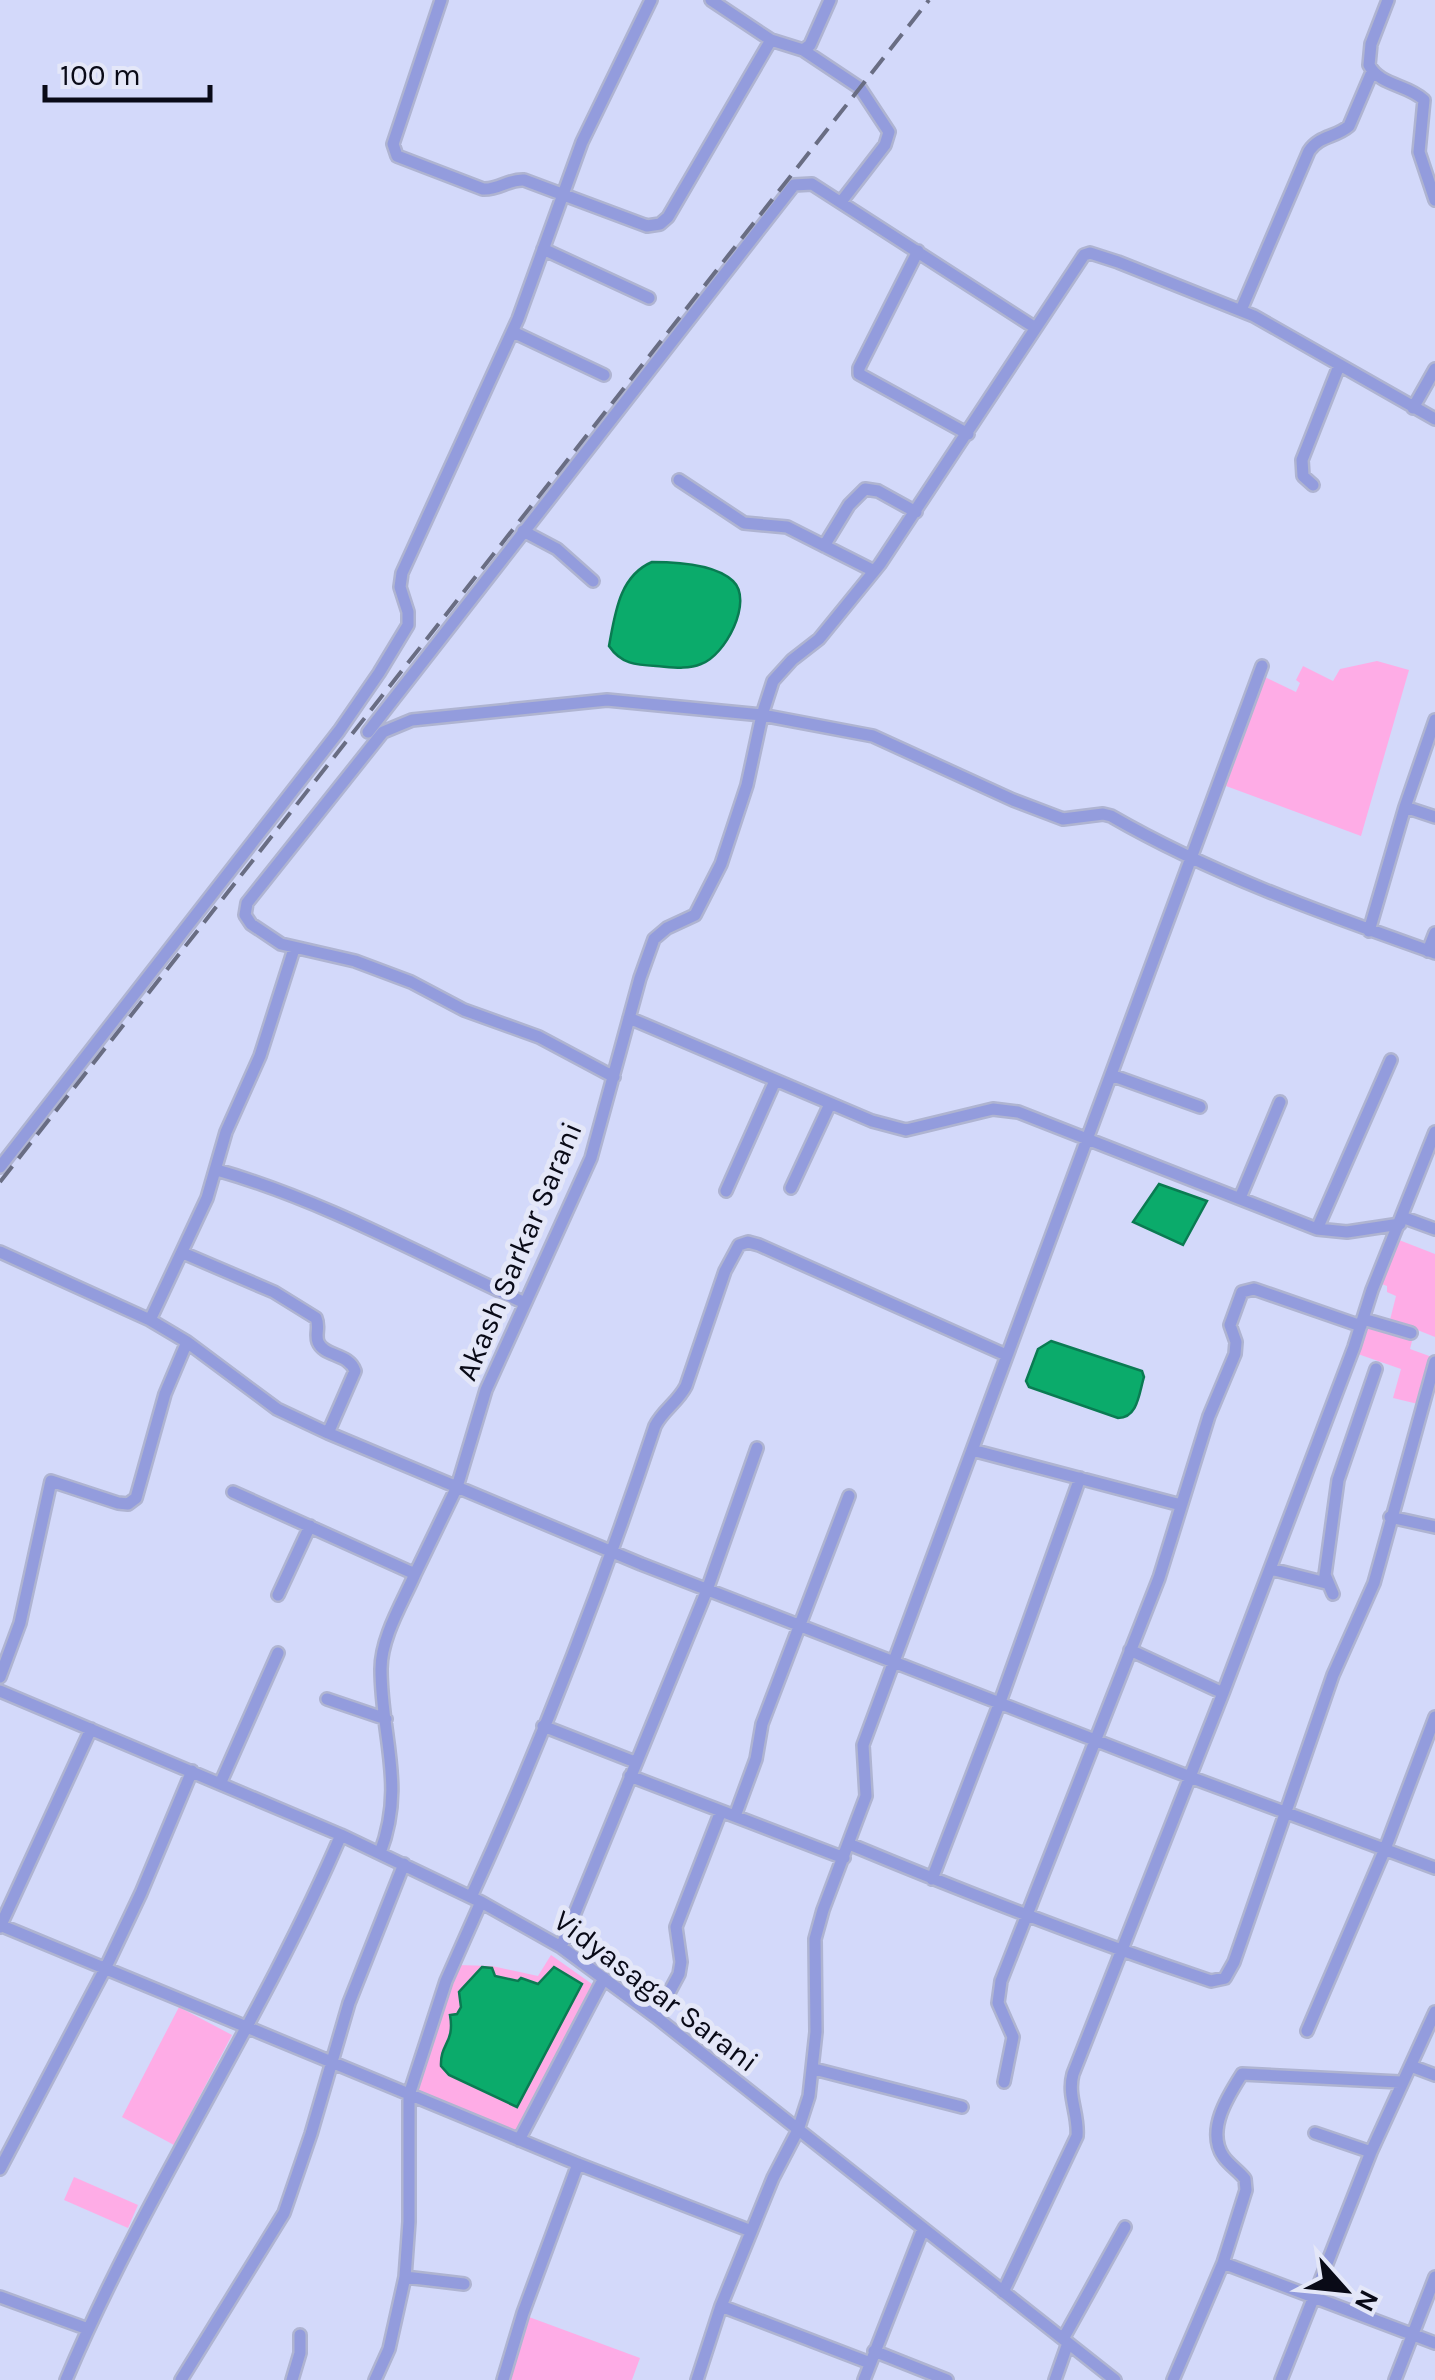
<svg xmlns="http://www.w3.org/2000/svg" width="1435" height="2380" viewBox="0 0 1435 2380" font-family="Karla,sans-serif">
<rect width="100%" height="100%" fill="#d3d9fa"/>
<!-- green -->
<path fill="#feace6" d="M1377 661 1409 670 1361 836 1226 786 1265 677 1296 692 1300 683 1296 680 1303 666 1333 681 1340 669Z
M1399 1240 1435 1254V1337L1415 1329 1410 1349 1432 1357 1418 1404 1393 1398 1401 1369 1355 1353 1369 1314 1390 1320 1396 1296 1387 1292V1286L1379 1283 1392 1246 1396 1247Z
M551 1955 592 1984 517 2133 419 2091 418 2076 458 1965 492 1966 538 1976Z
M179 2007 232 2035 174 2145 122 2117Z
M74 2177 138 2205 128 2228 64 2200Z
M529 2317 640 2358 632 2380H510Z"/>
<!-- water -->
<path fill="#0bab6b" stroke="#0a7b52" stroke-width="2.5" d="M652 562C676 562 715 564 733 581 754 601 725 656 701 664 687 670 671 667 656 666 636 665 621 664 609 646 615 614 619 576 652 562Z
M1159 1184 1207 1201 1183 1245 1133 1222Z
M1051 1341 1142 1371 1144 1377C1139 1393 1138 1418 1118 1418L1029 1387 1026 1381 1038 1349Z
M482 1967 492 1968 495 1976 518 1981 521 1978 538 1984 554 1967 582 1984 517 2107 449 2075 441 2066C440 2043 455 2043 450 2015L457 2014 461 2007 459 1992Z"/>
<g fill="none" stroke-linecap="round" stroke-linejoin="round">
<defs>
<path id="minor" d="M441 0 393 144 397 156 483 189C499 190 508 179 524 180L647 226 660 224 668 217 771 40
M711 0 771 40 803 50 810 45 830 0
M1388 0 1371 44 1369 65C1380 86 1407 84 1424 100L1419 152 1435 200
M803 50 860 88 889 132 885 145 841 202
M543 249 649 298
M918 251 859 368V374L968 434
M1241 310 1309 151C1320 135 1335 138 1349 126L1372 72
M513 332 604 375
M1413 408 1435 369
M679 480 744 523 787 527 874 571
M1313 485 1303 476 1302 460 1339 366
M523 531 557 549 593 581
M824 546 849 505 865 489 878 491 916 512
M368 732 794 185 812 184 1034 327
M1405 807 1435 817
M1369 931 1405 807 1435 720
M1428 951 1435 933
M629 1018 872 1121 906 1130 993 1109 1018 1112 1317 1229 1347 1232 1400 1224
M1111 1075 1200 1107
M614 1077 539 1037 464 1010 411 982 355 961 281 944 251 924 245 915 247 903 383 732 412 720 607 700 762 715 773 681 792 660 819 639 880 564 1084 255 1090 253 1118 262 1254 316 1435 419
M0 1167 339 731 379 673 408 625V612L400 587 402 573 518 319 582 142 651 0
M217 1170C325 1201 423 1256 525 1303
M791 1188 830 1104
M726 1191 775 1081
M1240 1198 1280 1102
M1402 1217 1435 1229
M1317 1229 1391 1060
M0 1252 150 1320 187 1342 277 1409 328 1433 641 1564 1190 1777 1435 1868
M183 1253 274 1292 316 1318C320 1327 315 1334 318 1342 324 1357 349 1353 355 1371L328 1433
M1363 1319 1411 1333
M150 1320 207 1198 226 1132 260 1056 294 949
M972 1450 1181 1505
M233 1492 415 1574 457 1487 486 1390 591 1158 640 978 654 939 667 928 695 915 721 864 747 785 762 715 873 736 1013 800 1063 819 1103 814 1111 816C1213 875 1325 914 1435 953
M1390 1517 1435 1527
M1271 1569 1326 1583
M1333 1594 1325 1575 1338 1480 1376 1369
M278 1595 310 1526
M1130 1650 1223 1693
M0 1677 20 1623 51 1481 118 1503 128 1504 136 1498 165 1394 187 1342
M0 1691 341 1835 481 1902 561 1947 656 2017 1115 2380
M327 1699 386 1719
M543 1726 635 1762
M630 1776 844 1858
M220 1784 278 1653
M735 1816 756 1759 762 1724 849 1496
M849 1844C969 1894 1088 1940 1211 1981L1225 1978 1234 1962 1333 1675 1374 1583 1435 1362
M380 1853C406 1785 381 1737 381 1669 381 1637 403 1602 415 1574
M932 1879 1000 1702 1080 1478
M471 1897C541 1744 602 1586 655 1426 663 1410 678 1402 686 1386L725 1271 739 1245 748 1242 759 1245 1006 1355
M0 1925 578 2164 751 2231
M0 1927 91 1729
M561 1947 707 1590 757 1448
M656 2017 679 1974 681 1962 676 1927 721 1811
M1307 2031 1385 1849 1435 1717
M1411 2066 1435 2075
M814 2069 962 2107
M1004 2082 1013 2037 998 2003 1001 1981 1159 1578 1209 1416 1235 1354 1236 1342 1230 1325 1242 1292 1254 1289 1361 1326
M1315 2133 1371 2152
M519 2140 604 1978
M0 2169 106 1967 141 1893 192 1771
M1223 2263 1435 2343
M405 2277 464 2284
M1003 2292 1077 2136C1079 2114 1067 2096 1073 2074L1223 1693 1354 1347 1372 1290 1435 1132
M0 2297 88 2329
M721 2306 870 2363
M1063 2339 1125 2227
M874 2351 947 2380
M66 2380C145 2192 261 2022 341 1835
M181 2380 284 2213 311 2134 349 2003 404 1864
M292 2380 300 2353V2335
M375 2380 389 2349 405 2277 409 2222V2095L446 1981 481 1902
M503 2380 523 2313 578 2164
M697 2380 721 2306 773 2178 798 2130 809 2096 816 2032 815 1939 823 1910 866 1796 863 1745 1262 666
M864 2380 923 2229
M1055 2380 1068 2343
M1173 2380 1223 2263 1246 2190 1245 2179C1239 2171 1229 2165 1223 2156 1206 2130 1228 2096 1242 2074L1400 2082
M1281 2380 1371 2152 1435 2012
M1395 2380 1435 2277"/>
</defs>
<!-- minor casing -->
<use href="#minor" stroke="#afb4d1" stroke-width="16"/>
<!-- minor -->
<use href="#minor" stroke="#939cdd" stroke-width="11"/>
<!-- rail -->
<path stroke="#696d83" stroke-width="4" stroke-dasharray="20 10" stroke-linecap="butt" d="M0 1182 929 0"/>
</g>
<g text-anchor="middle" stroke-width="10" stroke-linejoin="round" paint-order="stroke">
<!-- street labels -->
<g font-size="30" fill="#090a17" stroke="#e4e7f8">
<text transform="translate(519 1251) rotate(-67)" y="10">Akash Sarkar Sarani</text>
<text transform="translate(656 1991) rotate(37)" y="10">Vidyasagar Sarani</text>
</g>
</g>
<!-- north arrow -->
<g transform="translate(1345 2290) rotate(117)" stroke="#e4e7f8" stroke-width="8" paint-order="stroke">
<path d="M0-8L18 38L0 25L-18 38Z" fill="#090a17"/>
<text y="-15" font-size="28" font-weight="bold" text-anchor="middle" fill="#090a17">N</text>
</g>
<!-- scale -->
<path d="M45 85v15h165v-15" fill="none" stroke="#090a17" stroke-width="5"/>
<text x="60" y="85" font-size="30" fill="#090a17" stroke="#e4e7f8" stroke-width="8" paint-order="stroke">100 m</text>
</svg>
